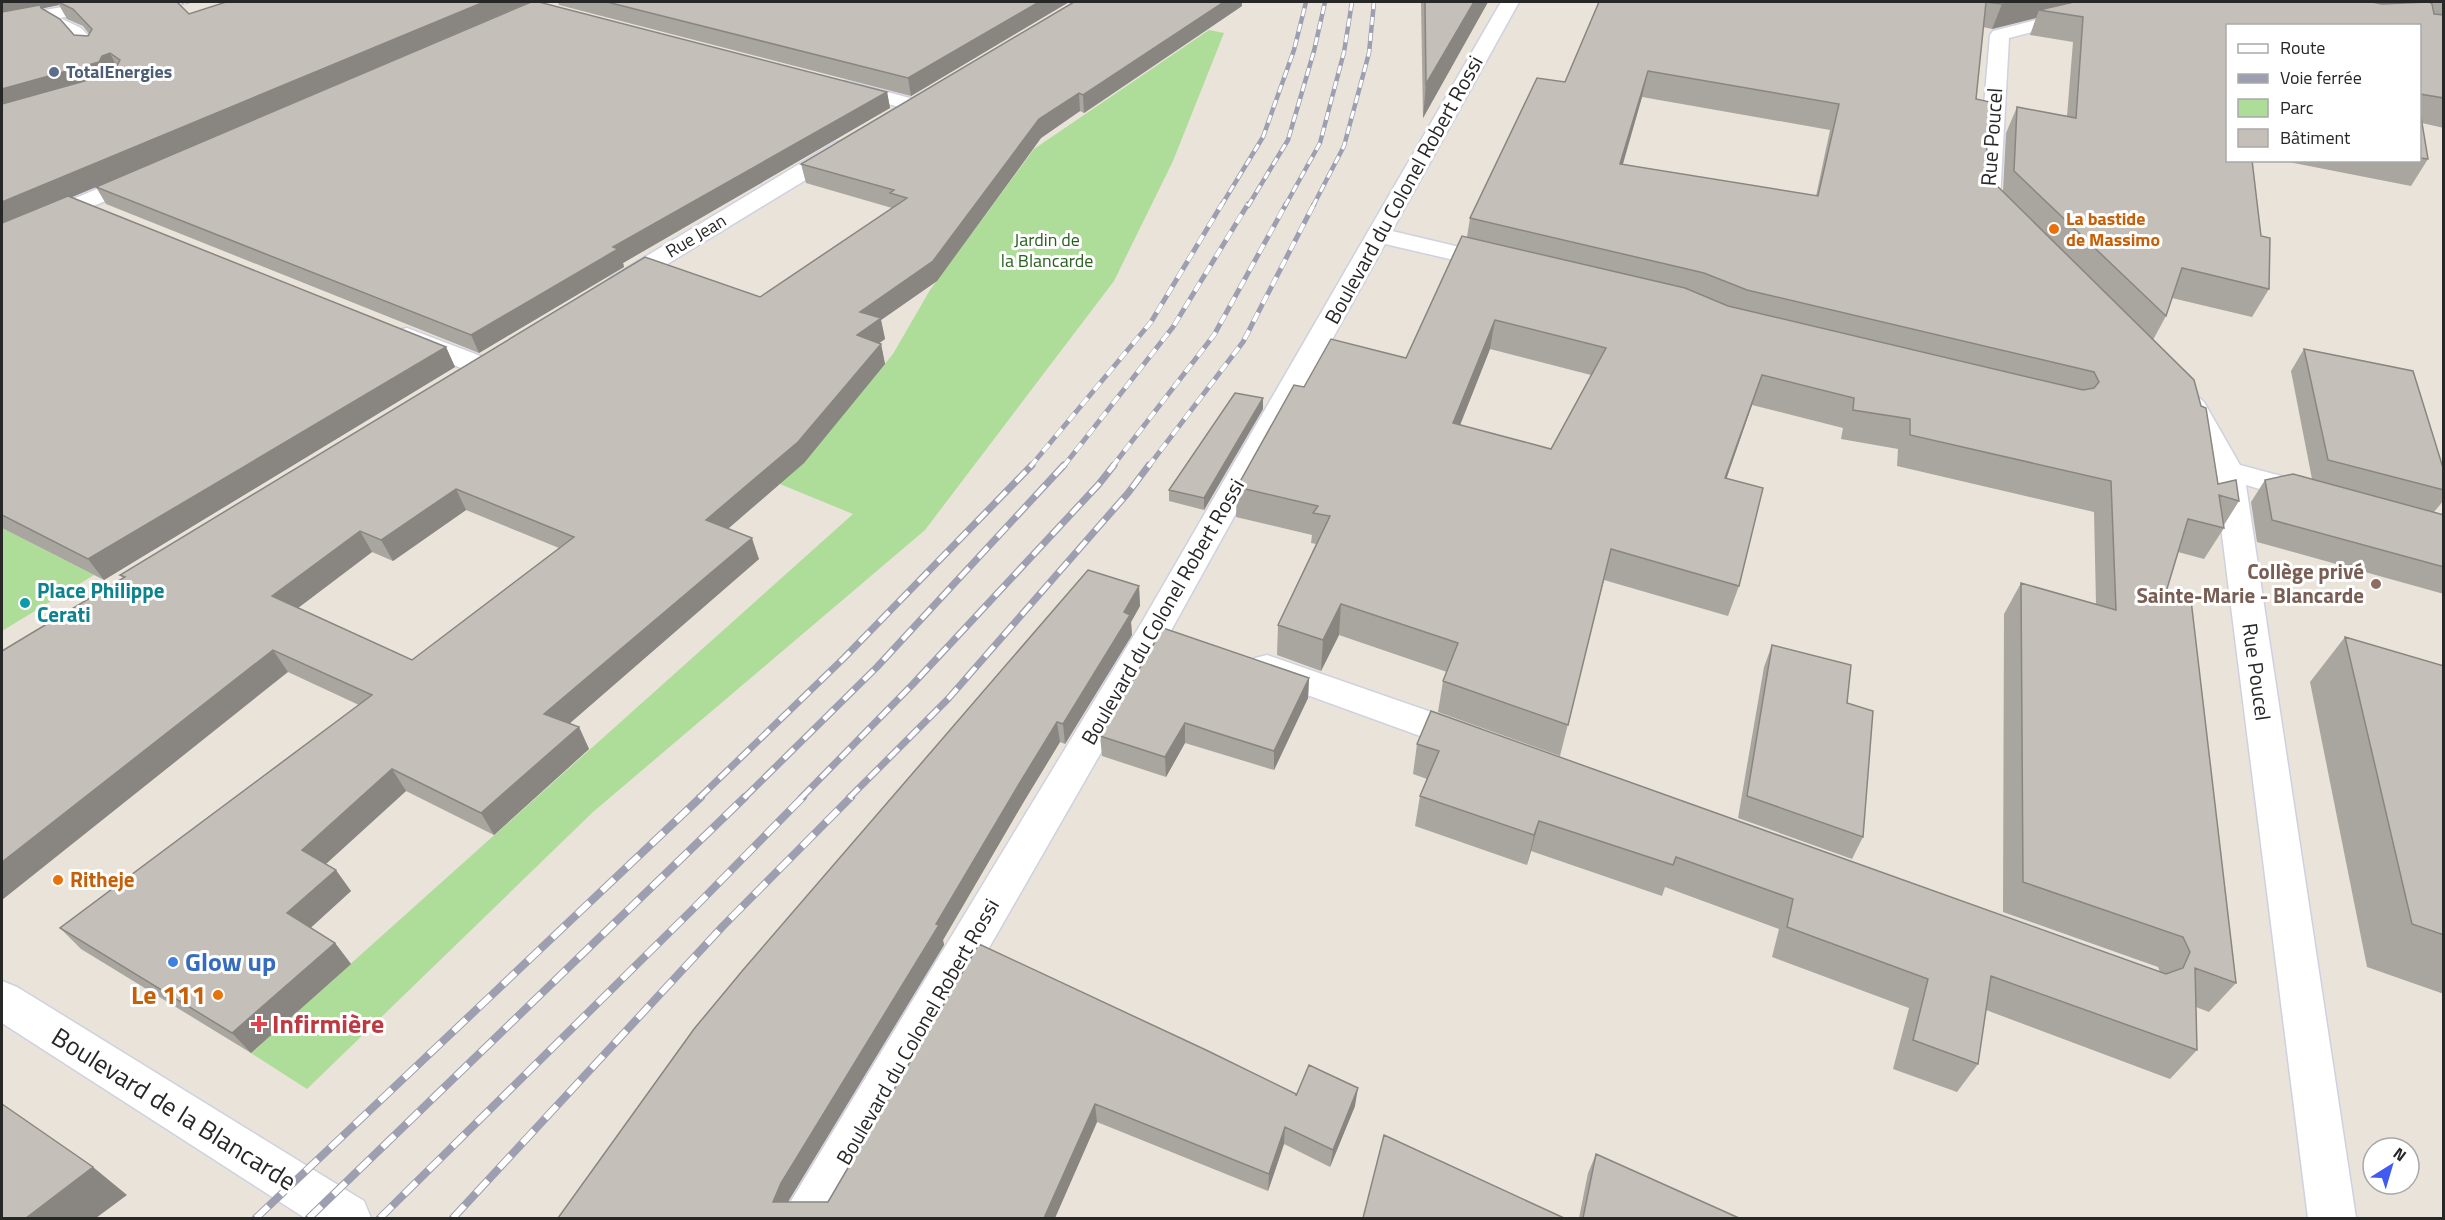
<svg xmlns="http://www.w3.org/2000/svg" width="2445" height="1220" viewBox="0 0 2445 1220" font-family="'Titillium Web',sans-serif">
<rect width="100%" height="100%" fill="#e9e3d9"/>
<!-- green -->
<path fill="#addd98" d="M1209 30 1224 33 1173 161 1114 281 925 530 593 812 307 1089 251 1053 853 514 775 482 812 452 893 354 930 290 1034 149Z
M2 528 94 575 2 631Z"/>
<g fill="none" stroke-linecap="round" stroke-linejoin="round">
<defs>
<path id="lane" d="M60 18 81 28 100 48 98 51H86L71 34 52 23 55 20Z"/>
<path id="street" d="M1501 2H1519L1392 231 1506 258 1509 263 1506 268 1497 270 1385 244 1173 627 834 1218H784L791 1201 1142 622Z
M2106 2H2134L2131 6 2009 38 2000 199 2016 216 2012 221C1996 225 1985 213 1976 200L1990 35 1993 31Z
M846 81 921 101 924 105 921 109 914 111 839 91 836 87 839 83Z
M842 141 850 143 853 148 850 153 628 288 619 291 610 288 606 283 610 278 834 143Z
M142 170 150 172 153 177 150 182 2 245V229Z
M407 328 491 360 495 366 491 372 481 374 471 372 398 342 394 336 398 330Z
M2187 394 2197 396 2204 402 2240 465 2319 486 2323 493 2319 500 2308 503 2246 485 2356 1218H2308L2214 471 2182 413 2173 402 2177 396Z
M1267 655 1480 729 1485 739 1480 749 1467 753 1255 676 1250 667 1255 658Z"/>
<path id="secondary" d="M93 2H126L123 6 2 29V17Z
M2 981 17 987 364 1201 371 1218H305L2 1023Z"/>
</defs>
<!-- lane casing -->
<use href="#lane" stroke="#cfd1e0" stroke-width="3"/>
<!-- street casing -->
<use href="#street" stroke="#cfd1e0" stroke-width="3"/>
<!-- secondary casing -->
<use href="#secondary" stroke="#cfd1e0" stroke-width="3"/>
<!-- path -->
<path stroke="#c3c3c3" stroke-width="2" stroke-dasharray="3 1.5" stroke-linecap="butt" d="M177 5 192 2"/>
<!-- lane -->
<use href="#lane" fill="#fff" fill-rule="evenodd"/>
<!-- street -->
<use href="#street" fill="#fff" fill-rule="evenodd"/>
<!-- secondary -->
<use href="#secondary" fill="#fff" fill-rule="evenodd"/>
<defs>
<path id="rail-far3" d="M1221 206 1263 137 1294 50 1306 2
M1248 206 1288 140 1314 51 1325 2
M1285 206 1320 143 1344 52 1352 2
M1313 206 1344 146 1369 53 1374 2"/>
<path id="rail-far2" d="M1030 467 1151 322 1222 204
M1063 467 1173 327 1248 204
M1112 467 1214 335 1286 204
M1148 467 1243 342 1314 204"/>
<path id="rail-far1" d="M699 798 844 658 1032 465
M744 798 877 667 1064 465
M801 798 913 684 1099 484 1114 465
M849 798 948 699 1128 493 1149 465"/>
<path id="rail" d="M256 1218 701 797
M309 1218 745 797
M380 1218 693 909 803 797
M453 1218 723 926 851 797"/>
</defs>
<!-- rail-far3 casing -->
<use href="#rail-far3" stroke="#9d9fb1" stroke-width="4.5"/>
<!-- rail-far2 casing -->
<use href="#rail-far2" stroke="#9d9fb1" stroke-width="5"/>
<!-- rail-far1 casing -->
<use href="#rail-far1" stroke="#9d9fb1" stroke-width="7"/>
<!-- rail casing -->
<use href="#rail" stroke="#9d9fb1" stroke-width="8"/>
<!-- rail-far3 -->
<use href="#rail-far3" stroke="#fff" stroke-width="3" stroke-dasharray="8" stroke-linecap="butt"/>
<!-- rail-far2 -->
<use href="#rail-far2" stroke="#fff" stroke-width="4" stroke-dasharray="10" stroke-linecap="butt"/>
<!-- rail-far1 -->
<use href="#rail-far1" stroke="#fff" stroke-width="4.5" stroke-dasharray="14" stroke-linecap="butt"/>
<!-- rail -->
<use href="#rail" stroke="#fff" stroke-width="6" stroke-dasharray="17" stroke-linecap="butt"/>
</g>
<!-- wall -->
<path fill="#a9a59f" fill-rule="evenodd" d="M2 2H177L189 14 887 92 890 108 623 263 624 267 479 353 106 204 96 187 71 197 446 347 455 367 104 580 2 528ZM59 5 67 19 83 26 89 34 88 36 74 35 42 8Z
M558 2H1069L911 96 559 5Z
M1421 2H1488L1423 118Z
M1599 2H2444V128L2422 123 2428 159 2411 186 2279 160H2420V26H2228L2261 236 2269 289 2252 317 2172 298 2166 316 2153 340 2218 484 2239 501 2224 525V528L2204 559 2178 552 2166 592 2236 983 2209 1012 2196 1007 2197 1050 2170 1079 1986 1010 1978 1064 1957 1092 1893 1069 1909 1008 1772 957 1779 929 1665 887 1662 896 1531 851 1527 865 1415 826 1420 796 1427 779 1413 774 1417 744 2160 972 2158 967 2003 912 2004 614 2021 583 2096 604 2094 512 1897 466 1898 449 1841 439 1843 428 1752 405 1726 479 1739 586 1728 616 1604 580 1560 756 1438 712 1443 681 1447 672 1339 635 1321 671 1277 655 1278 625 1316 544 1311 543 1312 535 1236 517 1237 487 1304 387 1406 358 1467 237 1470 218 1565 82ZM2036 18 2030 35 2073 42 2067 116 2017 107 2006 133 2003 191 1985 174 1976 99 1983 27 1992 29ZM1642 97 1830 130 1816 196 1623 164ZM1490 349 1591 375 1551 449 1460 425Z
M1242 6 1084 113 1080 111 1041 138 937 281 881 320 885 339 879 343 881 344 885 364 804 463 728 528 759 559 569 724 579 727 589 749 494 835 406 791 326 864 351 891 310 928 335 943 351 964 251 1053 81 949 60 928 359 705 288 672 123 578 120 575 760 297 892 208 806 183 801 164ZM466 510 559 548 412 660 298 608 372 552 393 561Z
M2304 349 2444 471V500L2434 512 2444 515V594L2257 542 2251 502 2265 480 2312 479 2291 371Z
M1263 409 1204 510 1169 501V490Z
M1139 586 1140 606 1131 622 1132 635 1065 744 1060 742 1023 803 943 940 944 945 788 1202H828L979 944 1296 1094 1355 1106 1330 1167 1284 1144 1268 1191 1097 1122 1055 1218H558Z
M2345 637 2444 666V994L2367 967 2310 682Z
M1772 645 1847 703 1863 837 1852 859 1738 818 1764 667Z
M1309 678 1308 698 1274 770 1185 743 1166 777 1102 756 1100 736Z
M1596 1154 1739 1218H1579L1588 1173Z"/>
<!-- shaded-wall -->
<path fill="#898682" d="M2 2H82H58L59 5 2 17Z
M484 2H530L2 227V202Z
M1039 2H1069L911 96 908 78Z
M1224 2H1242V6L1084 113 1083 95Z
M1474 2H1488L1423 118 1426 84Z
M2013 2H2099L2039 10 2036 18 1992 29 2002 4Z
M110 53 119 71 2 111V89Z
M1648 71 1642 97 1615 191 1620 164Z
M887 92 890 108 623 263 624 267 479 353 471 335 613 247Z
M1079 93 1080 111 1041 138 937 281 881 320 885 339 861 356 857 335 860 312 1039 119Z
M1495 320 1490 349 1449 453 1453 423Z
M881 344 885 364 804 463 714 541 706 520Z
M446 347 455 367 104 580 88 559Z
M1762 375 1752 405 1716 509 1725 478Z
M1263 398V409L1204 510V498Z
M456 489 466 510 393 561 381 540Z
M360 531 372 552 286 617 272 596Z
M752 538 759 559 555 736 544 714Z
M1139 586 1140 606 1131 622 1132 635 1065 744 1063 724 1124 612Z
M1341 604 1339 635 1321 671 1323 640Z
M273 650 288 672 2 900V862Z
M1309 678 1308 698 1274 770V751Z
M1057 722 1060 742 1023 803 943 940 944 945 789 1200 782 1218 773 1202 781 1183 1019 784Z
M1185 723V743L1166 777 1165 757Z
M579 727 589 749 494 835 481 813Z
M392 769 406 791 318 871 302 850Z
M1539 821 1531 851 1527 865 1534 835Z
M336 870 351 891 304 934 287 913Z
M335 943 351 964 251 1053 232 1033Z
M1358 1088 1355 1106 1330 1167 1333 1150Z
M1095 1104 1097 1122 1055 1218H1044Z
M1285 1127 1284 1144 1268 1191 1269 1174Z
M93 1167 127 1195 96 1218H26Z"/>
<!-- building -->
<path fill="#c4c0b9" stroke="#898682" stroke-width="1.5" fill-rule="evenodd" d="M58 2H177L189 14 226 2H484L2 202V104L113 73 120 60 110 53 102 56 99 62 2 89V12L40 5 41 8 60 19 74 35 88 36 92 29 73 9Z
M531 2H539L887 92 613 247 618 249 471 335 96 187Z
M607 2H1039L908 78Z
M1074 2H1224L1083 95 1079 93 1039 119 933 261 860 312 881 318 857 335 881 344 798 442 706 520 752 538 544 714 579 727 481 813 392 769 302 850 336 870 287 913 335 943 232 1033 60 928 372 695 273 650 2 862V651L125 577 120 575 645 257 760 297 907 198 890 193 894 190 801 164ZM456 489 574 537 412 660 272 596 360 531 381 540Z
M1425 2H1474L1426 84Z
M1599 2H2013L2002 4 1986 2 1976 99 1990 102 1985 174 2194 380 2201 406 2206 408 2218 484 2236 480 2239 501 2219 495 2224 528 2188 519 2166 592 2191 600 2236 983 2195 968 2197 1050 1991 976 1978 1064 1913 1040 1928 979 1787 927 1793 899 1676 857 1673 865 1539 821 1534 835 1420 796 1439 751 1417 744 1431 711 2166 974 2183 968 2190 952 2183 937 2023 882 2021 583 2116 610 2111 481 1910 435V419L1853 410 1854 398 1762 375 1725 478 1763 488 1739 586 1611 549 1568 725 1443 681 1458 643 1341 604 1323 640 1278 625 1330 516 1313 513 1318 506 1237 487 1294 385 1304 387 1331 339 1406 358 1462 236 1685 288 1728 306 2083 390 2094 388 2099 382 2094 372 1747 290 1704 273 1470 218 1537 78 1565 82ZM1648 71 1839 104 1818 196 1620 164ZM1495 320 1606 348 1551 449 1453 423Z
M2074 2H2372L2382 4 2429 2 2432 4 2434 14 2444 15V98L2420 94V26H2228V160H2252L2261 236 2270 238 2269 289 2182 268 2166 316 2014 171 2017 107 2076 118 2083 17 2039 10Z
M2420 111 2428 159 2420 158Z
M68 196 446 347 88 559 2 515V223Z
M2304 349 2413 371 2444 471V490L2328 460Z
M1235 393 1263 398 1204 498 1169 490Z
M2293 474 2444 515V567L2272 520 2265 480Z
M1088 570 1139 586 1124 612 1130 615 1063 724 1057 722 1019 784 936 924 939 925 781 1183 773 1202H828L979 944 1206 1050 1296 1094V1096L1309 1065 1358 1088 1333 1150 1285 1127 1269 1174 1095 1104 1044 1218H558L694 1029 743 970Z
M1163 628 1309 678 1274 751 1185 723 1165 757 1100 736Z
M2345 637 2444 666V935L2412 924Z
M1772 645 1851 665 1847 703 1873 711 1863 837 1747 796Z
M2 1104 93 1167 26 1218H2Z
M1384 1135 1564 1218H1363Z
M1596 1154 1739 1218H1583Z"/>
<!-- markers -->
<circle fill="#5c6f8a" stroke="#fff" stroke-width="2" cx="54" cy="72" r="6"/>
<g fill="#e8710a" stroke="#fff" stroke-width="2">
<circle cx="2054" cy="229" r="6"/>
<circle cx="58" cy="880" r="6"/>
<circle cx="218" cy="995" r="6"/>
</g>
<circle fill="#8d6e63" stroke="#fff" stroke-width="2" cx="2376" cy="584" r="6"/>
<circle fill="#0f9aa8" stroke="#fff" stroke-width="2" cx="25" cy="603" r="6"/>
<circle fill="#3f7fe0" stroke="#fff" stroke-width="2" cx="173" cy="962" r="6"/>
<path fill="#e0444e" stroke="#fff" stroke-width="2" d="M256 1015h6v6h6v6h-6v6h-6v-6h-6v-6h6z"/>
<g text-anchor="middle" stroke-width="6" stroke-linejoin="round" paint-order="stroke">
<!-- far-service labels -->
<g font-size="18" font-weight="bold" fill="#4e5e75" stroke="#fff" text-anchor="start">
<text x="66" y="78">TotalEnergies</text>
</g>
<!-- far-food labels -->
<g font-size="18" font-weight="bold" fill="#c56008" stroke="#fff" text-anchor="start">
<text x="2066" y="225">La bastide<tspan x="2066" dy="21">de Massimo</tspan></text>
</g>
<!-- far-street labels -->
<g font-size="18" fill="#272727" stroke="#fff">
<text transform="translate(696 236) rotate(-31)" y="6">Rue Jean</text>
</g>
<!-- far-park labels -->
<g font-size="18" fill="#285f1d" stroke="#fff">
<text x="1047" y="246">Jardin de<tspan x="1047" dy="21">la Blancarde</tspan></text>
</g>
<!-- street labels -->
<g font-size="21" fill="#272727" stroke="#fff">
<text transform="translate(1992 137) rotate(-86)" y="7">Rue Poucel</text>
<text transform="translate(1404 190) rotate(-61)" y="7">Boulevard du Colonel Robert Rossi</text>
<text transform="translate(1163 612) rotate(-60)" y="7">Boulevard du Colonel Robert Rossi</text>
<text transform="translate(2256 672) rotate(82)" y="7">Rue Poucel</text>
<text transform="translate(918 1032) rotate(-60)" y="7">Boulevard du Colonel Robert Rossi</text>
</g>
<!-- education labels -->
<g font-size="21" font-weight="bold" fill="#785e54" stroke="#fff" text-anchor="end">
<text x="2364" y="579">Collège privé<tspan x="2364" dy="24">Sainte-Marie - Blancarde</tspan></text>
</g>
<!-- culture labels -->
<g font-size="21" font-weight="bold" fill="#0d838f" stroke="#fff" text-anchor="start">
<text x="37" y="598">Place Philippe<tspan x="37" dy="24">Cerati</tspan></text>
</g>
<!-- food labels -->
<g font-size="21" font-weight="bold" fill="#c56008" stroke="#fff" text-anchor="start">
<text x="70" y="887">Ritheje</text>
</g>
<!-- near-shop labels -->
<g font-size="26" font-weight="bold" fill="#366cbe" stroke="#fff" text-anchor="start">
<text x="185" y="971">Glow up</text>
</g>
<!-- near-food labels -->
<g font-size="26" font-weight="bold" fill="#c56008" stroke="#fff" text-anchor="end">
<text x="206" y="1004">Le 111</text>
</g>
<!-- near-health labels -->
<g font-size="26" font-weight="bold" fill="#be3a42" stroke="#fff" text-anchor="start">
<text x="272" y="1033">Infirmière</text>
</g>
<!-- near-street labels -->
<g font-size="26" fill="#272727" stroke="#fff">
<text transform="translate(174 1109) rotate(32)" y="9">Boulevard de la Blancarde</text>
</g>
</g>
<!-- border -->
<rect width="2445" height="1220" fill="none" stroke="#272727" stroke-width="6"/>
<!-- legend -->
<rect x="2226" y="24" width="195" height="138" fill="#ffffff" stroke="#a9a9a9" stroke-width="1.5"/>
<rect x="2238" y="44" width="30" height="9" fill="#ffffff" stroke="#a9a9a9" stroke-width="1.5"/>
<text x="2280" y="54" font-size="18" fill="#272727">Route</text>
<rect x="2238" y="74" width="30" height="9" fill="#9d9fb1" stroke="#a9a9a9" stroke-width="1.5"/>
<text x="2280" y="84" font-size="18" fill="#272727">Voie ferrée</text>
<rect x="2238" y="99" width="30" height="18" fill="#addd98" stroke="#a9a9a9" stroke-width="1.5"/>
<text x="2280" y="114" font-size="18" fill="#272727">Parc</text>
<rect x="2238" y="129" width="30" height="18" fill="#c4c0b9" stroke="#a9a9a9" stroke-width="1.5"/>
<text x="2280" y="144" font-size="18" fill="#272727">Bâtiment</text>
<!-- north arrow -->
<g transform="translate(2391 1166) rotate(37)"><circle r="28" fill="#ffffff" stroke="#a9a9a9" stroke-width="1.5"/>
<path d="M0-4.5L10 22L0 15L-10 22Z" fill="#415aef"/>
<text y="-9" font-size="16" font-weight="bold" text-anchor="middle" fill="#272727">N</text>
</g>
</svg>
